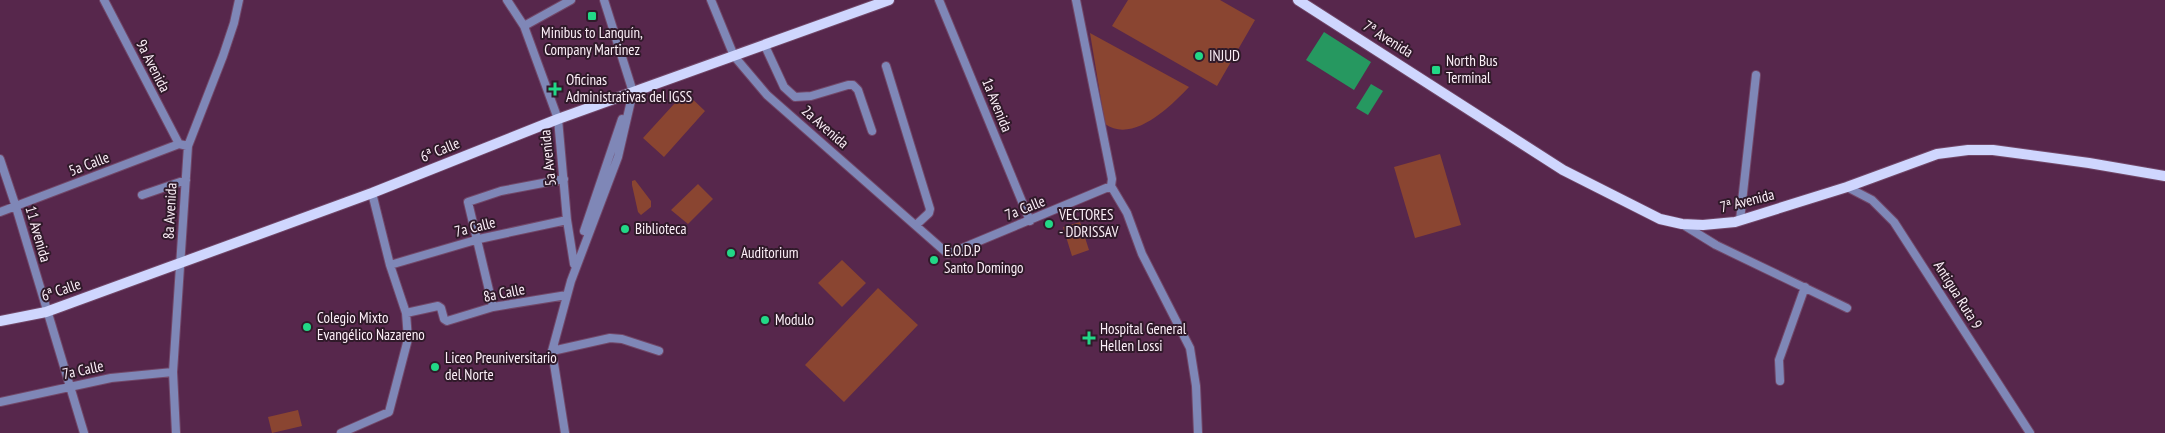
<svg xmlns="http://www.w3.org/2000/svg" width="2165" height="433" viewBox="0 0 2165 433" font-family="'PT Sans Narrow',sans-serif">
<rect width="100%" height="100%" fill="#57274c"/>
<!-- green -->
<path fill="#8a4531" d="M1128 0H1220L1255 20 1217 86 1112 26Z
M1090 33 1189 87C1171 106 1133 144 1105 124Z
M685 92 705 111 664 157 643 138Z
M1440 154 1461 225 1415 238 1394 167Z
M635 180 651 201V207L641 215 638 212 632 185V181Z
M698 184 713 199 688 224 671 210Z
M1080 222 1089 250 1072 256 1063 227Z
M842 260 866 283 842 307 818 283Z
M878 288 918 325 844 402 805 365Z
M298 410 302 426 272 433 268 417Z"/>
<!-- water -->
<path fill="#269860" d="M1324 32 1371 62 1354 90 1306 60Z
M1371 84 1383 91 1368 115 1356 108Z"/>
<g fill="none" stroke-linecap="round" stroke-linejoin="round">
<defs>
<path id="minor" d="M104 0 179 144
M507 0 524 26 558 119 567 220 574 264
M604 0 633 92
M711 0 734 56 767 95 948 254 1111 186
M939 0 1030 221
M1076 0 1112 179 1111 186 1127 213 1142 254 1190 348 1196 386 1198 433
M524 26 571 0
M765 46 784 87 795 97 811 96 848 85H853L858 90 872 131
M886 66 930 209 929 213 916 225
M0 159 16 207 84 433
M1847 187 1872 200 1894 222 2030 433
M142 195 186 180
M0 212 179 144 188 146
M1740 220 1756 75
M1682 224 1716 245 1847 308
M584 231 622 119
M390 265 479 239 567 220
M493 307 468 202 501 191 564 179
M406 313 438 306 441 308 444 319 447 321 493 307 567 295
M552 351 610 338 622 339 659 351
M1780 381 1779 360 1805 287
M0 402 111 378 173 372
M176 433 173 372 188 146 223 56 234 23 239 0
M341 433 389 412 408 339 406 313 390 265 372 193
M565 433 552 351 571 281 618 157 633 92"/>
<path id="major" d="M1298 0 1563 170 1660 219 1682 224 1703 225 1735 222 1847 187 1937 154 1968 150H1993L2089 163 2165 176
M0 321 46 312 372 193 558 119 889 0"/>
</defs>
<!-- minor casing -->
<use href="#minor" stroke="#714768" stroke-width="10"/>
<!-- major casing -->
<use href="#major" stroke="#714768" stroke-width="12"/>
<!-- minor -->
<use href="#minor" stroke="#7f87b7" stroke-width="8"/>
<!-- major -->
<use href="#major" stroke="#cfd6fe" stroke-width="10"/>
</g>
<!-- markers -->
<g fill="#22d887" stroke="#301a2a" stroke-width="2">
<rect x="587" y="11" width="10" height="10" rx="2.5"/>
<circle cx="1199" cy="56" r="5"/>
<rect x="1431" y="65" width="10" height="10" rx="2.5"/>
<path d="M552.5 81.5h5v5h5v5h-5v5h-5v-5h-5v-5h5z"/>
<circle cx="1049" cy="224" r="5"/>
<circle cx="625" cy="229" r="5"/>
<circle cx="731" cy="253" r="5"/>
<circle cx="934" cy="260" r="5"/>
<circle cx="765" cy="320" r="5"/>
<circle cx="307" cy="327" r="5"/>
<path d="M1086.5 330.5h5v5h5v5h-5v5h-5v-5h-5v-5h5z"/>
<circle cx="435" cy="367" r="5"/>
</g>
<g text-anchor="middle" stroke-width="4" stroke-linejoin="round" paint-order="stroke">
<!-- poi labels -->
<g font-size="15" fill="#fceff8" stroke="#301a2a" text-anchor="start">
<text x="592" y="38" text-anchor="middle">Minibus to Lanquín,<tspan x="592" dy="17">Company Martinez</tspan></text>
<text x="1209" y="61">INJUD</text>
<text x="1446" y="66">North Bus<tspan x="1446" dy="17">Terminal</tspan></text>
<text x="566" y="85">Oficinas<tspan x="566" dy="17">Administrativas del IGSS</tspan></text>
<text x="1059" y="220">VECTORES<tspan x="1059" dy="17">- DDRISSAV</tspan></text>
<text x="635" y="234">Biblioteca</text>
<text x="944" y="256">E.O.D.P<tspan x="944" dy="17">Santo Domingo</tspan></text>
<text x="741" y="258">Auditorium</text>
<text x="317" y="323">Colegio Mixto<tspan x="317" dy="17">Evangélico Nazareno</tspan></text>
<text x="775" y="325">Modulo</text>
<text x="1100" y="334">Hospital General<tspan x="1100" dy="17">Hellen Lossi</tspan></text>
<text x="445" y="363">Liceo Preuniversitario<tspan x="445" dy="17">del Norte</tspan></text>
</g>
<!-- street labels -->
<g font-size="15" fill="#fceff8" stroke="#301a2a">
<text transform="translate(1388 39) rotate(32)" y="5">7ª Avenida</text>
<text transform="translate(153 66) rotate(63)" y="5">9a Avenida</text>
<text transform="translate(997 105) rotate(68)" y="5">1a Avenida</text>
<text transform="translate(825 127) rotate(41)" y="5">2a Avenida</text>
<text transform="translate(440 150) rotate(-22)" y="5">6ª Calle</text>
<text transform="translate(548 158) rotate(-96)" y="5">5a Avenida</text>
<text transform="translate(89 164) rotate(-21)" y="5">5a Calle</text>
<text transform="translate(1747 201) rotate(-14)" y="5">7ª Avenida</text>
<text transform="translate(1025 208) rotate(-22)" y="5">7a Calle</text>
<text transform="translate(170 211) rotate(-87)" y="5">8a Avenida</text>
<text transform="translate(475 227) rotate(-14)" y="5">7a Calle</text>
<text transform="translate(38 234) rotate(74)" y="5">11 Avenida</text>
<text transform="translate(61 290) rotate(-19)" y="5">6ª Calle</text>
<text transform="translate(504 293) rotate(-11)" y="5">8a Calle</text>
<text transform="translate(1958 295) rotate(58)" y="5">Antigua Ruta 9</text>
<text transform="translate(83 370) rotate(-12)" y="5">7a Calle</text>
</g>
</g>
</svg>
